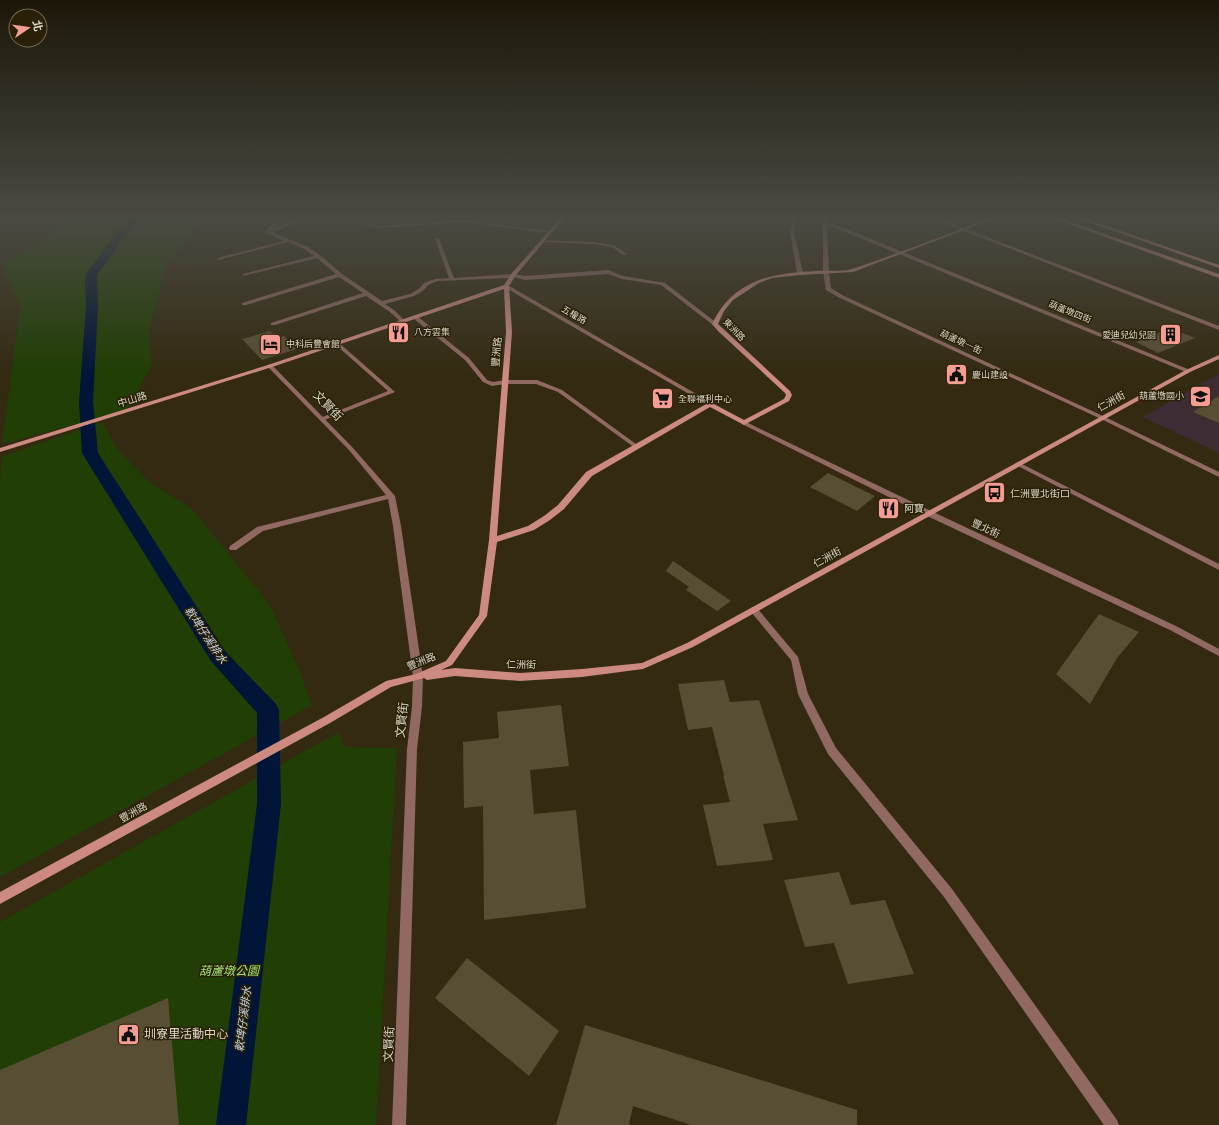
<svg xmlns="http://www.w3.org/2000/svg" width="1219" height="1125" viewBox="0 0 1219 1125" font-family="'Crimson Pro','Noto Sans TC',serif">
<rect width="100%" height="100%" fill="#332a11"/>
<!-- education -->
<path fill="#3e2c35" d="M1219 374V453L1143 417Z"/>
<!-- green -->
<path fill="#213e04" d="M70 216H191L196 225 166 266 149 330 152 365 128 408 95 419 2 444 20 307 2 265 49 237Z
M102 422 118 450 148 481 192 509 270 605 298 667 312 705 0 877V484L2 457Z
M339 732 344 747 397 748 376 1125H0V922Z"/>
<g fill="none" stroke-linecap="round" stroke-linejoin="round">
<!-- canal -->
<path fill="#001537" fill-rule="evenodd" d="M126 216H136V221L97 275 98 306 93 402 98 453 225 651 276 704 279 710 281 804 246 1125H216L257 804V713L211 661 82 453 79 402 86 306 85 275 126 221Z"/>
</g>
<!-- building -->
<path fill="#584e34" d="M1171 328 1195 338 1158 353 1136 342Z
M270 331 277 338 284 336 297 349 262 360 242 339Z
M1219 396V423L1193 412Z
M828 473 875 496 857 511 810 487Z
M673 561 731 601 717 611 686 590 689 587 666 571Z
M1099 614 1139 632 1117 658 1090 704 1056 674Z
M724 680 730 702 759 700 798 820 763 824 773 860 717 866 703 805 730 802 723 775H724L712 727 688 730 678 684Z
M561 705 569 766 530 770 534 814 576 810 586 908 484 920 483 806 464 808 463 742 499 738 497 712Z
M839 872 851 905 885 900 914 974 848 984 834 943 805 947 784 880Z
M467 958 559 1031 529 1076 435 998Z
M168 998 179 1125H0V1070Z
M585 1025 857 1110V1125H691L633 1106 629 1125H556Z"/>
<g fill="none" stroke-linecap="round" stroke-linejoin="round">
<!-- lane -->
<path fill="#926862" fill-rule="evenodd" d="M540 240 593 242 613 245 627 254 623 255 612 247 593 244 542 242H540Z
M608 270 623 276 665 283 718 324 713 325 661 285 622 279 608 274 525 280 509 276 512 274 525 276Z
M413 316H417L469 358 487 380 493 382 505 380H537L562 390 640 447 637 449 635 448 558 392 536 384H505L492 386 483 382 465 360 413 318Z
M338 342 395 392 322 421 320 420V418L388 391 336 345V343Z"/>
<!-- street -->
<path fill="#926862" fill-rule="evenodd" d="M280 216H284L273 228 307 216H313L271 232 308 247 320 255 342 274 382 301 410 294 420 288 424 283 435 279 449 278 435 239 437 238 439 239 454 278 512 274 515 276 512 278 438 281 428 285 424 290 414 296 385 304 394 310 405 321 402 323 390 312 366 296 275 325H271V323L363 293 339 277 246 305H242V303L336 274 317 258 243 276V274L314 256 304 249 288 242 218 260V258L284 241 265 232Z
M336 216H343L378 226 465 220 549 231 551 232 549 233 465 222 378 228Z
M793 216H797L794 232 803 273 800 275 797 273 790 232Z
M823 216H827V223L842 227 1190 370V372H1186L838 229 827 226 829 272 831 288 842 295 1105 417 1219 472V477L1101 419 838 297 826 290 823 272Z
M926 216H932L1219 326V330Z
M506 284 712 403 713 404 712 405H708L504 287 503 286Z
M270 364 272 365 353 448 395 496 401 526 423 677 422 707 417 749 406 1125H392L407 749 412 707 413 677 393 526 388 499 263 531 236 550H230L229 548 230 546 257 527 386 495 349 450 268 367V365Z
M744 421 931 511 1176 626 1219 649V656L1170 630 925 515 742 424V422Z
M1018 462 1219 564V570L1016 465 1015 464 1016 463Z
M754 607 757 608 798 657 808 694 836 748 952 889 1117 1120 1119 1125H1104L944 897 828 754 798 694 791 660 751 612 750 610 751 608Z"/>
<!-- secondary -->
<path fill="#cc8a81" fill-rule="evenodd" d="M562 216H566L516 275 509 286 512 332 497 536 528 526 544 516 558 505 586 472 708 403H712L744 420 784 399 786 395 785 393 718 331 712 324C733 280 771 273 816 271 827 270 842 272 852 269 900 253 948 234 995 216H1001L853 272 800 275 772 278 759 283 733 300 724 311 718 324 790 391 792 395 789 401 744 425 710 407 592 476 564 509 550 520 534 530 497 542 487 616 452 665 441 670 455 668 520 673 582 669 642 663 687 643 1186 370 1219 355V359L1190 372 693 647 643 669 582 677 520 681 455 676 427 680 424 678 391 687 330 723 0 904V892L324 717 386 681 416 674 446 661 479 615 489 540 506 332 504 289 272 367 0 452V448L268 365 504 285 512 273Z
M1047 216H1053L1219 274V278Z
M1072 216H1078L1219 265V268Z"/>
</g>
<!-- sky -->
<linearGradient id="sky" x2="0" y2="1"><stop stop-color="#1c1709"/><stop offset="0.58" stop-color="#4a4a43"/><stop offset="1" stop-color="#4a4a43" stop-opacity="0"/></linearGradient>
<rect width="1219" height="374" fill="url(#sky)"/>
<!-- icons -->
<defs>
<symbol id="restaurant-square" viewBox="-11 -11 22 22"><rect x="-9" y="-9" width="18" height="18" rx="4" fill="#f59c93" stroke="#292007"/><path d="M-5-6h1v4h1v-4h1v4h1v-4h1v5L-1.5 .5V6h-2V.5L-5-1ZM5-6V6H3V1.5H1.5Q1.5-4 5-6Z" fill="#111"/></symbol>
<symbol id="building-square" viewBox="-11 -11 22 22"><rect x="-9" y="-9" width="18" height="18" rx="4" fill="#f59c93" stroke="#292007"/><path d="M-4-6H4V6H1V3H-1V6H-4ZM-2.5-4.3h1.7v1.8h-1.7ZM.8-4.3h1.7v1.8H.8ZM-2.5-1h1.7V.8h-1.7ZM.8-1h1.7V.8H.8Z" fill="#111"/></symbol>
<symbol id="hotel-square" viewBox="-11 -11 22 22"><rect x="-9" y="-9" width="18" height="18" rx="4" fill="#f59c93" stroke="#292007"/><path d="M-6-4.5h1.5V1H6V5H4.5V3h-9V5H-6ZM-4 0a1.8 1.8 0 1 1 3.6 0ZM.5 0V-2.5h3Q6-2.5 6 0Z" fill="#111"/></symbol>
<symbol id="civic-square" viewBox="-11 -11 22 22"><rect x="-9" y="-9" width="18" height="18" rx="4" fill="#f59c93" stroke="#292007"/><path d="M-.6-6.5H3V-4.5H.6V-3L4-1V1h2V6H-6V1h2V-1L-.6-3ZM-1.2 2.5V6h2.4V2.5Z" fill="#111"/></symbol>
<symbol id="school-square" viewBox="-11 -11 22 22"><rect x="-9" y="-9" width="18" height="18" rx="4" fill="#f59c93" stroke="#292007"/><path d="M0-5L7-2L0 1L-7-2ZM-4 1L0 2.5L4 1V4Q0 6-4 4Z" fill="#111"/></symbol>
<symbol id="supermarket-square" viewBox="-11 -11 22 22"><rect x="-9" y="-9" width="18" height="18" rx="4" fill="#f59c93" stroke="#292007"/><path d="M-6-5.5h2.5l.6 2H6L4.5 2H-2.5L-4.4-4H-6ZM-1.5 3.2a1.3 1.3 0 1 0 .1 0ZM3 3.2a1.3 1.3 0 1 0 .1 0Z" fill="#111"/></symbol>
<symbol id="bus-square" viewBox="-11 -11 22 22"><rect x="-9" y="-9" width="18" height="18" rx="4" fill="#f59c93" stroke="#292007"/><path d="M-5-6H5V4H4V6H2V4H-2V6H-4V4H-5ZM-3.5-4V0h7V-4ZM-3.5 1.2v1.5H-2V1.2ZM2 1.2v1.5H3.5V1.2Z" fill="#111"/></symbol>
</defs>
<g fill-rule="evenodd">
<use href="#restaurant-square" x="386" y="320" width="25" height="25"/>
<use href="#building-square" x="1158" y="322" width="25" height="25"/>
<use href="#hotel-square" x="258" y="332" width="25" height="25"/>
<use href="#civic-square" x="944" y="362" width="25" height="25"/>
<use href="#school-square" x="1188" y="384" width="25" height="25"/>
<use href="#supermarket-square" x="650" y="386" width="25" height="25"/>
<use href="#bus-square" x="982" y="480" width="25" height="25"/>
<use href="#restaurant-square" x="876" y="496" width="25" height="25"/>
<use href="#civic-square" x="116" y="1022" width="25" height="25"/>
</g>
<g text-anchor="middle" stroke-width="3" stroke-linejoin="round" paint-order="stroke">
<!-- far-street labels -->
<g font-size="9" fill="#ddd7c8" stroke="#292007">
<text transform="translate(1070 312) rotate(22)" y="3">葫蘆墩四街</text>
<text transform="translate(574 315) rotate(30)" y="3">五權路</text>
<text transform="translate(734 330) rotate(46)" y="3">東洲路</text>
<text transform="translate(961 342) rotate(25)" y="3">葫蘆墩一街</text>
</g>
<!-- far-poi labels -->
<g font-size="9" fill="#ddd7c8" stroke="#292007" text-anchor="start">
<text x="414" y="335">八方雲集</text>
<text x="1156" y="338" text-anchor="end">愛迪兒幼兒園</text>
<text x="286" y="347">中科后豐會館</text>
<text x="972" y="378">慶山建設</text>
<text x="1184" y="399" text-anchor="end">葫蘆墩國小</text>
<text x="678" y="402">全聯福利中心</text>
</g>
<!-- street labels -->
<g font-size="10" fill="#ddd7c8" stroke="#292007">
<text transform="translate(496 352) rotate(-85)" y="4">豐洲路</text>
<text transform="translate(132 399) rotate(-17)" y="4">中山路</text>
<text transform="translate(1111 401) rotate(-29)" y="4">仁洲街</text>
<text transform="translate(986 528) rotate(25)" y="4">豐北街</text>
<text transform="translate(827 557) rotate(-29)" y="4">仁洲街</text>
<text transform="translate(421 661) rotate(-22)" y="4">豐洲路</text>
<text transform="translate(521 664) rotate(1)" y="4">仁洲街</text>
<text transform="translate(133 812) rotate(-29)" y="4">豐洲路</text>
</g>
<!-- poi labels -->
<g font-size="10" fill="#ddd7c8" stroke="#292007" text-anchor="start">
<text x="1010" y="497">仁洲豐北街口</text>
<text x="904" y="512">阿寶</text>
</g>
<!-- water labels -->
<g font-size="11" font-style="italic" fill="#cbd9ec" stroke="#292007">
<text transform="translate(206 635) rotate(56)" y="4">軟埤仔溪排水</text>
<text transform="translate(243 1019) rotate(-83)" y="4">軟埤仔溪排水</text>
</g>
<!-- near-street labels -->
<g font-size="12" fill="#ddd7c8" stroke="#292007">
<text transform="translate(328 406) rotate(46)" y="4">文賢街</text>
<text transform="translate(402 720) rotate(-84)" y="4">文賢街</text>
<text transform="translate(389 1044) rotate(-88)" y="4">文賢街</text>
</g>
<!-- near-park labels -->
<g font-size="12" font-style="italic" fill="#a4e277" stroke="#292007">
<text x="229" y="975">葫蘆墩公園</text>
</g>
<!-- near-poi labels -->
<g font-size="12" fill="#ddd7c8" stroke="#292007" text-anchor="start">
<text x="144" y="1038">圳寮里活動中心</text>
</g>
</g>
<!-- north arrow -->
<g transform="translate(28 28) rotate(77)"><circle r="19" fill="#292007" stroke="#716954"/>
<path d="M0-3L7 15L0 10L-7 15Z" fill="#f59c93"/>
<text y="-6" font-size="11" font-weight="bold" text-anchor="middle" fill="#ddd7c8">北</text>
</g>
</svg>
